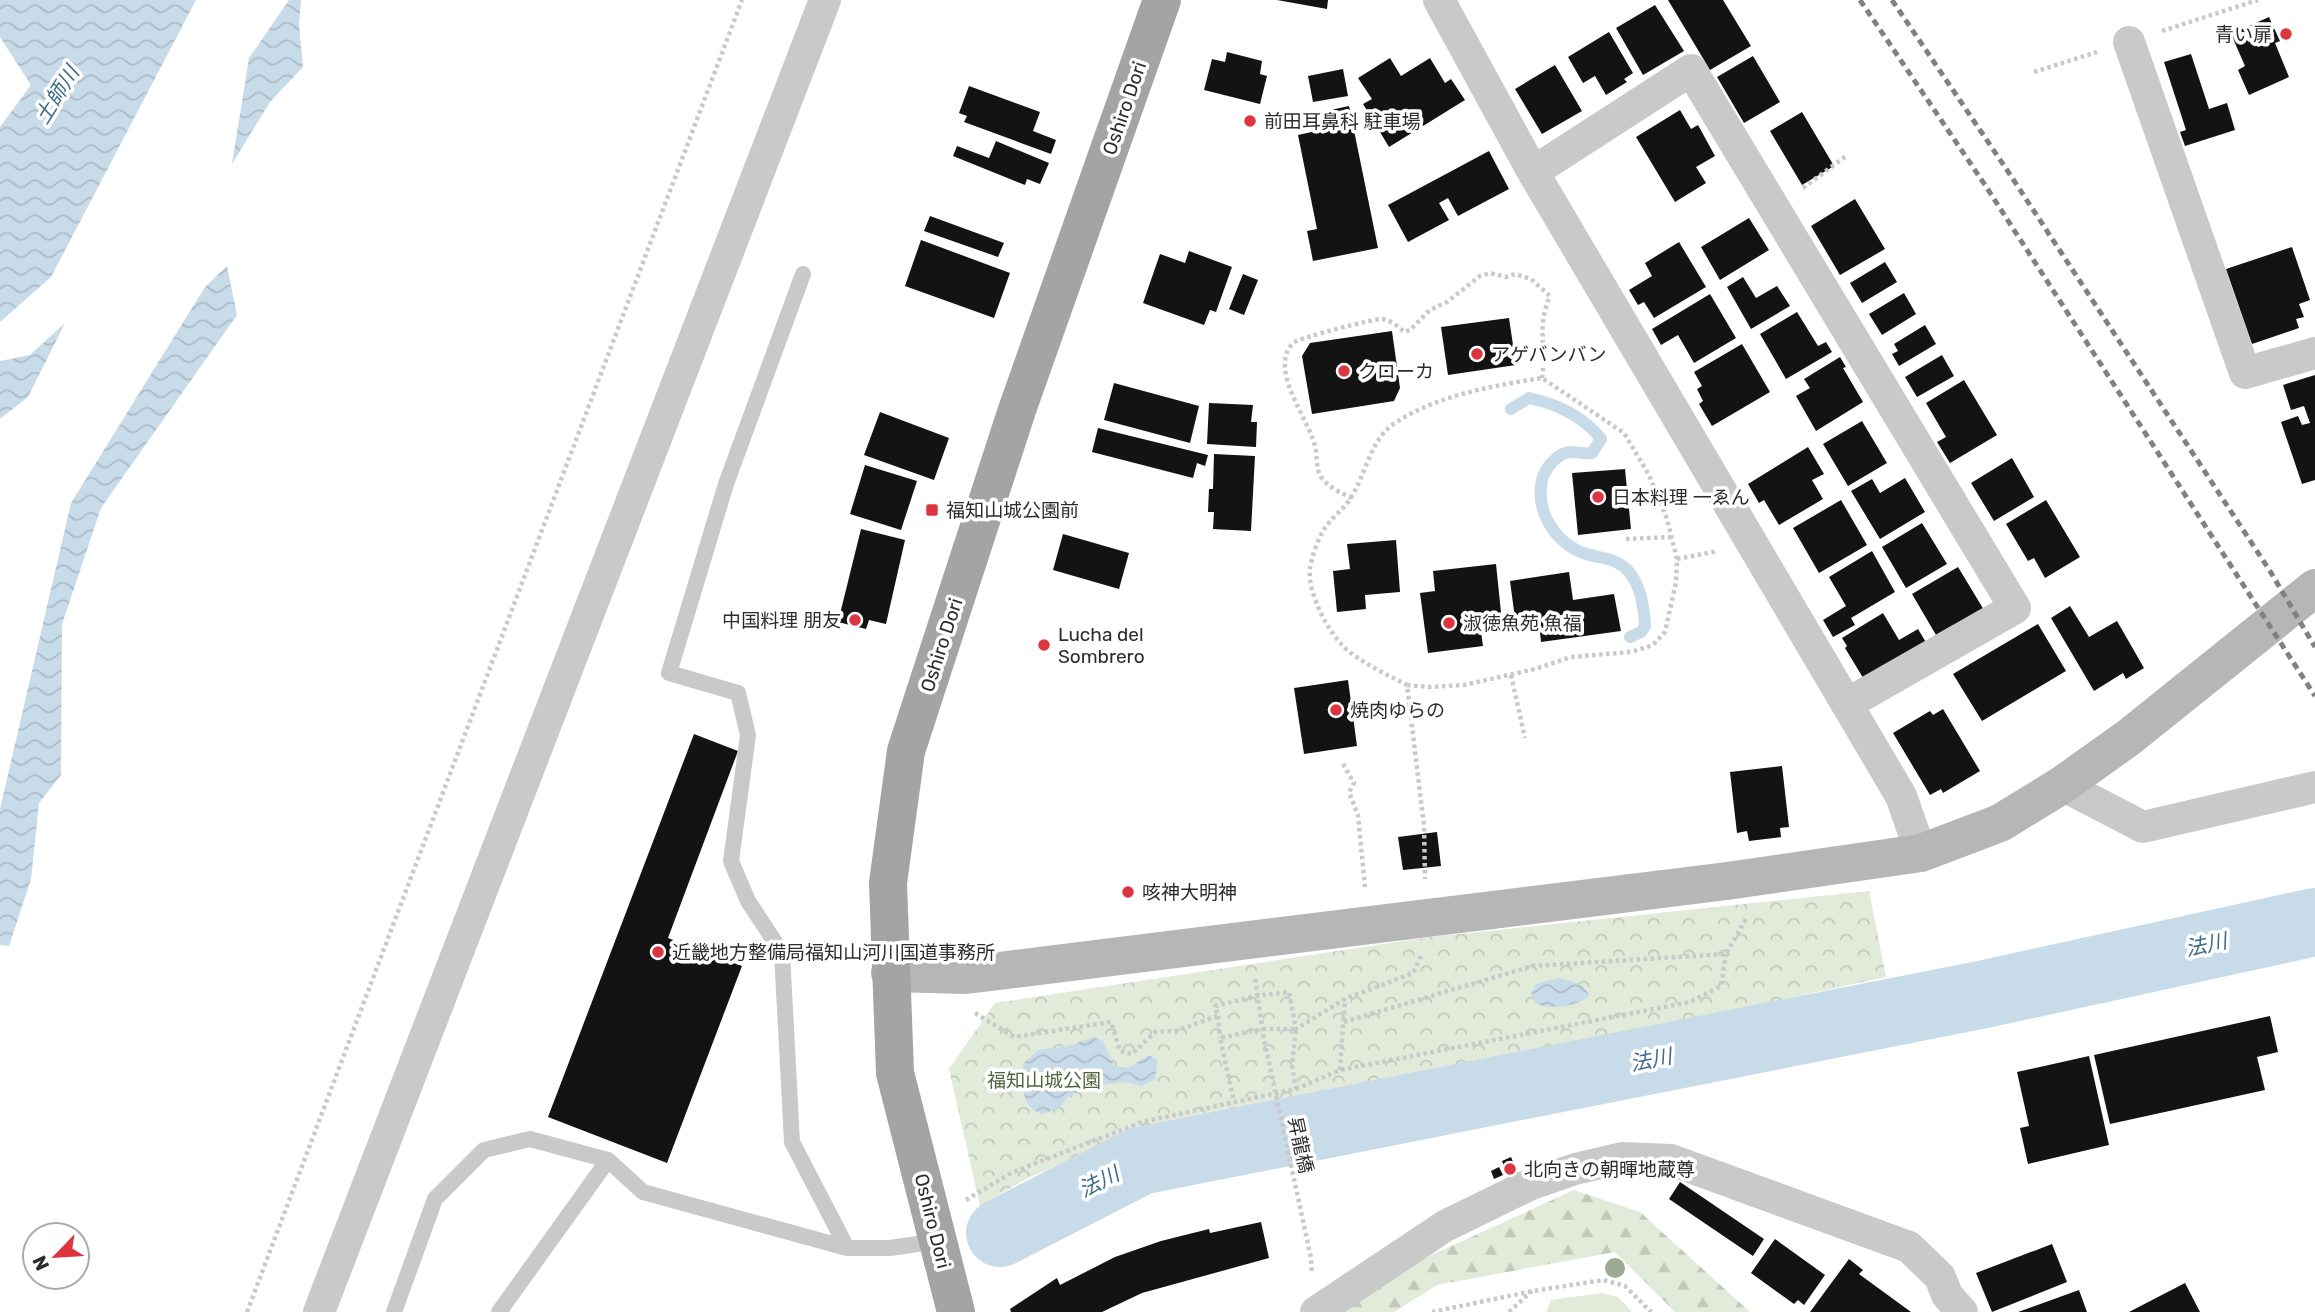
<svg xmlns="http://www.w3.org/2000/svg" width="2315" height="1312" viewBox="0 0 2315 1312" font-family="Rubik,'Noto Sans JP',sans-serif">
<defs>
<pattern id="forest-firs" width="22" height="20" patternUnits="userSpaceOnUse" patternTransform="scale(1.75)"><rect width="22" height="20" fill="#e2eada"/><path d="M5 1l3.5 6h-7zM16 11l3.5 6h-7z" fill="#c2c9bb"/></pattern>
<pattern id="park-crowns" width="20" height="18" patternUnits="userSpaceOnUse" patternTransform="scale(1.75)"><rect width="20" height="18" fill="#e2eada"/><path d="M2 6a3 3 0 1 1 6 0M12 15a3 3 0 1 1 6 0" fill="none" stroke="#c2c9bb"/></pattern>
<pattern id="water-waves" width="16" height="10" patternUnits="userSpaceOnUse" patternTransform="scale(1.75)"><rect width="16" height="10" fill="#c7dbe9"/><path d="M0 5q4-4 8 0t8 0" fill="none" stroke="#abbcc8"/></pattern>
</defs>
<rect width="100%" height="100%" fill="#fff"/>
<!-- forest -->
<path fill="url(#forest-firs)" d="M1574 1190 1640 1212 1750 1312H1675L1615 1252 1437 1285 1394 1312H1344L1414 1263Z"/>
<!-- park -->
<path fill="url(#park-crowns)" d="M1869 891 1886 977 1096 1149 1028 1178 980 1206 949 1069 995 1003 1430 937Z"/>
<!-- garden -->
<path fill="#e2eada" d="M1602 1293 1618 1297 1632 1312H1546L1551 1300Z"/>
<!-- water -->
<path fill="url(#water-waves)" d="M0 0H196L51 277 0 322V127L31 85 0 37Z
M289 0H301L299 25 303 67 270 102 232 164 249 58Z
M227 266 237 315 101 508 62 624 61 775 39 803 31 879 9 946 0 945V809L71 503 205 287Z
M65 323 28 397 0 419V361L30 355Z
M1559 978 1581 984 1590 995C1576 1007 1556 1009 1538 1005L1531 994 1536 984Z
M1094 1037 1103 1041 1114 1066 1128 1068 1149 1055 1158 1061 1155 1079 1142 1086 1126 1082 1093 1086 1068 1097 1060 1107 1043 1114C1019 1107 1023 1084 1023 1064L1038 1050 1068 1046Z"/>
<g fill="none" stroke-linecap="round" stroke-linejoin="round">
<!-- stream -->
<path stroke="#c7dbe9" stroke-width="12" d="M1511 409 1529 398C1557 404 1583 416 1601 439L1592 453C1585 454 1578 452 1571 452 1558 452 1545 468 1542 480 1535 511 1555 542 1583 553 1597 558 1612 557 1624 567 1640 580 1644 605 1645 626L1641 632 1630 637"/>
<!-- river -->
<path stroke="#c7dbe9" stroke-width="68" d="M1000 1233 1140 1161 1985 994 2315 922"/>
</g>
<!-- building -->
<path fill="#131313" d="M1277 0H1328L1327 9Z
M1668 0H1723L1751 46 1710 70Z
M1655 5 1684 51 1643 75 1616 28Z
M2269 17 2280 41 2275 43 2289 77 2249 95 2238 70 2245 66 2231 34Z
M1609 32 1633 73 1624 79 1627 82 1606 95 1595 76 1583 83 1568 57Z
M1227 52 1262 61 1260 74 1267 76 1260 104 1204 90 1212 59 1225 62Z
M2191 54 2209 109 2227 103 2235 130 2185 146 2180 132 2186 130 2164 62Z
M1753 56 1780 102 1744 123 1717 77Z
M1390 58 1401 76 1430 58 1445 83 1451 79 1465 100 1389 147 1363 104 1372 99 1358 78Z
M1555 65 1582 111 1542 134 1515 89Z
M1343 69 1348 96 1313 102 1308 76Z
M969 86 1040 112 1033 131 1056 140 1051 154 964 122 967 116 959 113Z
M1349 106 1378 248 1313 261 1307 231 1317 229 1298 135 1316 131 1312 114Z
M1680 110 1691 129 1698 125 1715 156 1696 167 1706 183 1675 202 1636 137Z
M1802 112 1834 166 1802 185 1770 131Z
M996 141 1049 163 1040 184 1027 179 1025 185 953 156 957 146 989 158Z
M1489 151 1509 189 1458 216 1448 198 1439 203 1449 220 1408 242 1388 205Z
M1855 199 1885 249 1840 275 1811 226Z
M930 216 1004 243 998 257 924 231Z
M1749 218 1769 250 1720 280 1701 247Z
M921 240 1010 273 994 318 905 286Z
M1679 242 1706 287 1654 318 1644 302 1638 305 1629 290 1652 276 1645 263Z
M2292 247 2310 300 2299 304 2304 317 2296 319 2299 328 2252 344 2226 269Z
M1189 251 1232 267 1216 312 1210 310 1204 325 1143 303 1160 254 1185 263Z
M1885 262 1897 282 1862 303 1850 283Z
M1243 274 1258 280 1244 315 1229 309Z
M1743 277 1756 298 1777 286 1790 306 1751 329 1727 287Z
M1904 293 1916 314 1882 335 1869 314Z
M1710 294 1736 338 1694 363 1678 335 1661 345 1652 329Z
M1797 312 1818 346 1826 342 1832 352 1786 379 1760 334Z
M1509 318 1516 365 1448 375 1441 327Z
M1925 325 1936 344 1899 366 1892 354 1898 351 1894 344Z
M1392 331 1400 388 1394 401 1312 414 1302 356 1310 343Z
M1742 344 1770 392 1712 426 1699 404 1703 401 1697 389 1702 386 1694 372Z
M1942 355 1954 376 1917 397 1905 377Z
M1840 357 1846 367 1843 368 1863 402 1816 431 1796 396 1810 388 1804 379Z
M2315 375V480L2302 484 2281 422 2298 416 2302 425 2310 423 2304 406 2291 410 2283 385Z
M1964 380 1997 435 1950 463 1937 442 1946 437 1926 403Z
M1114 383 1199 406 1190 443 1104 420Z
M1209 403 1253 405 1251 422H1257L1256 447 1207 444Z
M880 412 949 438 934 480 864 455Z
M1862 421 1887 463 1848 486 1823 444Z
M1098 428 1208 455 1205 466 1197 463 1193 478 1092 452Z
M1808 447 1824 474 1812 480 1823 499 1779 525 1764 500 1759 503 1748 484Z
M1214 454 1255 456 1251 531 1213 529 1214 512H1208L1209 489H1213Z
M2012 458 2034 497 1994 521 1971 483Z
M865 465 917 481 901 530 850 514Z
M1625 469 1631 529 1578 535 1572 473Z
M1905 478 1925 512 1880 539 1851 491 1872 479 1880 493Z
M1841 500 1867 545 1819 573 1793 528Z
M2046 500 2080 557 2045 578 2034 558 2028 561 2006 524Z
M1922 523 1947 564 1906 588 1882 547Z
M861 529 905 540 886 624 869 620 866 629 838 622Z
M1063 534 1129 553 1119 589 1053 570Z
M1396 540 1400 592 1365 595 1366 609 1337 612 1333 571 1350 569 1347 544Z
M1872 551 1895 592 1851 618 1855 625 1833 637 1823 620 1846 606 1829 577Z
M1496 564 1502 622 1480 625 1483 646 1428 653 1420 593 1435 591 1433 571Z
M1958 567 1984 610 1955 628 1953 625 1936 635 1912 594Z
M1569 572 1573 600 1614 594 1621 631 1541 642 1539 623 1516 626 1510 581Z
M2070 606 2089 637 2117 621 2144 668 2126 679 2123 673 2094 691 2051 618Z
M1883 613 1899 640 1918 629 1927 644 1865 681 1845 648 1847 646 1842 638Z
M2038 624 2066 671 1982 721 1953 674Z
M1348 680 1357 746 1304 754 1294 688Z
M1943 709 1980 771 1943 793 1941 789 1930 795 1893 733 1930 711 1933 715Z
M694 734 738 751 668 938 742 966 667 1163 548 1117Z
M1782 766 1789 827 1780 828 1781 837 1749 841 1747 831 1737 833 1730 772Z
M1437 832 1441 866 1403 870 1398 837Z
M2270 1016 2278 1052 2257 1057 2265 1090 2110 1124 2094 1055Z
M2089 1056 2109 1145 2028 1164 2020 1128 2029 1126 2017 1072Z
M1511 1157 1519 1176 1510 1181 1502 1161Z
M1499 1167 1503 1175 1494 1179 1491 1171Z
M1680 1182 1764 1239 1753 1256 1669 1199Z
M1261 1222 1269 1258 1142 1293 1102 1312H1011L1010 1309 1057 1278 1060 1285 1115 1257 1161 1241 1209 1229 1210 1233Z
M1775 1239 1825 1275 1804 1305 1798 1300 1794 1304 1751 1273Z
M2052 1244 2067 1282 1992 1312 1976 1273Z
M1849 1259 1863 1270 1859 1274 1911 1312H1810Z
M2185 1283 2200 1312H2129Z
M2079 1290 2087 1312H2018Z"/>
<g fill="none" stroke-linecap="round" stroke-linejoin="round">
<!-- path -->
<path stroke="#c9c9c9" stroke-width="4.5" stroke-dasharray="3.5 3.5" stroke-linecap="butt" d="M2162 31 2258 0
M2034 72 2097 52
M1803 188 1846 156
M1352 498C1341 493 1328 487 1321 477 1315 467 1318 456 1315 446 1308 419 1279 384 1286 355 1287 351 1291 344 1295 342 1299 338 1376 318 1382 319 1390 320 1398 326 1404 332L1410 330 1430 310 1447 302 1480 276 1490 273 1506 277 1515 274 1531 279 1550 296C1536 329 1547 345 1542 378
M1626 539 1672 537
M1677 559 1718 551
M1511 675 1525 738
M1407 685 1429 687 1464 685 1535 669 1571 657 1631 652 1653 645 1665 632 1676 582 1677 559 1667 519 1649 475 1624 433 1542 378C1492 386 1438 395 1395 423 1371 438 1366 473 1352 496 1344 510 1329 519 1322 533 1317 542 1311 559 1310 569 1307 594 1331 639 1351 653 1368 666 1388 675 1407 685L1424 826 1425 879
M1343 764 1354 783 1349 792 1358 815 1365 887
M1255 979 1264 1039 1311 1258 1312 1273
M975 1013 1014 1037 1111 1022 1120 1051 1132 1054 1155 1032 1175 1031 1218 1016 1215 1006 1257 996 1289 992 1296 1029 1345 999 1413 973 1421 956
M1218 1016 1220 1038
M1344 1022 1532 966 1726 954 1747 917
M1340 1070 1345 999
M1296 1089 1340 1070 1690 1002 1721 986 1726 954
M966 1200 1013 1172 1142 1122 1296 1089 1292 1065 1296 1029H1262L1220 1038 1234 1102
M247 1312 742 0
M1432 1312 1533 1291 1603 1280 1625 1286 1651 1312
M1509 1312 1532 1291"/>
<!-- lane -->
<path stroke="#c9c9c9" stroke-width="16" d="M803 274 726 484 669 673 738 693 748 735 731 861 748 901 782 953 792 1142 847 1248H890L938 1241
M394 1312 435 1199 484 1150 530 1139 608 1160 643 1192 847 1248
M499 1312 608 1160"/>
<!-- street -->
<path stroke="#c9c9c9" stroke-width="32" d="M1439 0 1533 172 1901 796 1921 853
M2129 42 2245 373 2315 353
M1533 172 1691 70 2015 608 1847 704
M2062 785 2143 827 2315 787
M319 1312 825 0
M1316 1312 1445 1226 1529 1185 1575 1169 1622 1158 1671 1160 1909 1247 1940 1277 1947 1295 1962 1312"/>
<!-- secondary -->
<path stroke="#b6b6b6" stroke-width="38" d="M890 973 966 975 1727 881 1921 853 2000 823 2062 785 2128 738 2315 588"/>
<!-- primary -->
<path stroke="#a4a4a4" stroke-width="38" d="M956 1312 895 1073 888 883 906 751 1017 410 1162 0"/>
<!-- rail -->
<path stroke="#818181" stroke-width="5" stroke-dasharray="7 5" stroke-linecap="butt" d="M1860 0 1985 185 2315 696
M1892 0 2007 170 2270 571 2315 647"/>
</g>
<!-- trees -->
<circle fill="#9eab94" cx="1615" cy="1268" r="10"/>
<!-- markers -->
<g fill="#dd353f" stroke="#fff" stroke-width="2.5">
<circle cx="2286" cy="34" r="7"/>
<circle cx="1250" cy="121" r="7"/>
<circle cx="1477" cy="354" r="7"/>
<circle cx="1344" cy="371" r="7"/>
<circle cx="1598" cy="497" r="7"/>
<rect x="925" y="503" width="14" height="14" rx="3.5"/>
<circle cx="855" cy="620" r="7"/>
<circle cx="1449" cy="623" r="7"/>
<circle cx="1044" cy="645" r="7"/>
<circle cx="1336" cy="710" r="7"/>
<circle cx="1128" cy="892" r="7"/>
<circle cx="658" cy="952" r="7"/>
<circle cx="1510" cy="1169" r="7"/>
</g>
<g text-anchor="middle" stroke-width="7" stroke-linejoin="round" paint-order="stroke">
<!-- poi labels -->
<g font-size="19" fill="#2c2c2c" stroke="#fff" text-anchor="start">
<text x="2272" y="41" text-anchor="end">青い扉</text>
<text x="1264" y="128">前田耳鼻科 駐車場</text>
<text x="1491" y="361">アゲバンバン</text>
<text x="1358" y="378">クローカ</text>
<text x="1612" y="504">日本料理 一ゑん</text>
<text x="946" y="517">福知山城公園前</text>
<text x="841" y="627" text-anchor="end">中国料理 朋友</text>
<text x="1463" y="630">淑徳魚苑 魚福</text>
<text x="1058" y="641">Lucha del<tspan x="1058" dy="22">Sombrero</tspan></text>
<text x="1350" y="717">焼肉ゆらの</text>
<text x="1142" y="899">咳神大明神</text>
<text x="672" y="959">近畿地方整備局福知山河川国道事務所</text>
<text x="1524" y="1176">北向きの朝暉地蔵尊</text>
</g>
<!-- street labels -->
<g font-size="19" fill="#2c2c2c" stroke="#fff">
<text transform="translate(1124 108) rotate(-71)" y="7">Oshiro Dori</text>
<text transform="translate(941 645) rotate(-72)" y="7">Oshiro Dori</text>
<text transform="translate(1301 1145) rotate(78)" y="7">昇龍橋</text>
<text transform="translate(933 1221) rotate(76)" y="7">Oshiro Dori</text>
</g>
<!-- park labels -->
<g font-size="19" fill="#4f663c" stroke="#fff">
<text x="1044" y="1087">福知山城公園</text>
</g>
<!-- water labels -->
<g font-size="21" font-style="italic" fill="#3f6c8a" stroke="#fff">
<text transform="translate(57 95) rotate(-58)" y="7">土師川</text>
<text transform="translate(2206 945) rotate(-12)" y="7">法川</text>
<text transform="translate(1651 1060) rotate(-11)" y="7">法川</text>
<text transform="translate(1099 1182) rotate(-27)" y="7">法川</text>
</g>
</g>
<!-- north arrow -->
<g transform="translate(56 1256) rotate(245)"><circle r="33" fill="#ffffff" stroke="#ababab" stroke-width="2"/>
<path d="M0-5L12 26L0 18L-12 26Z" fill="#dd353f"/>
<text y="-10" font-size="19" font-weight="bold" text-anchor="middle" fill="#2c2c2c">N</text>
</g>
</svg>
